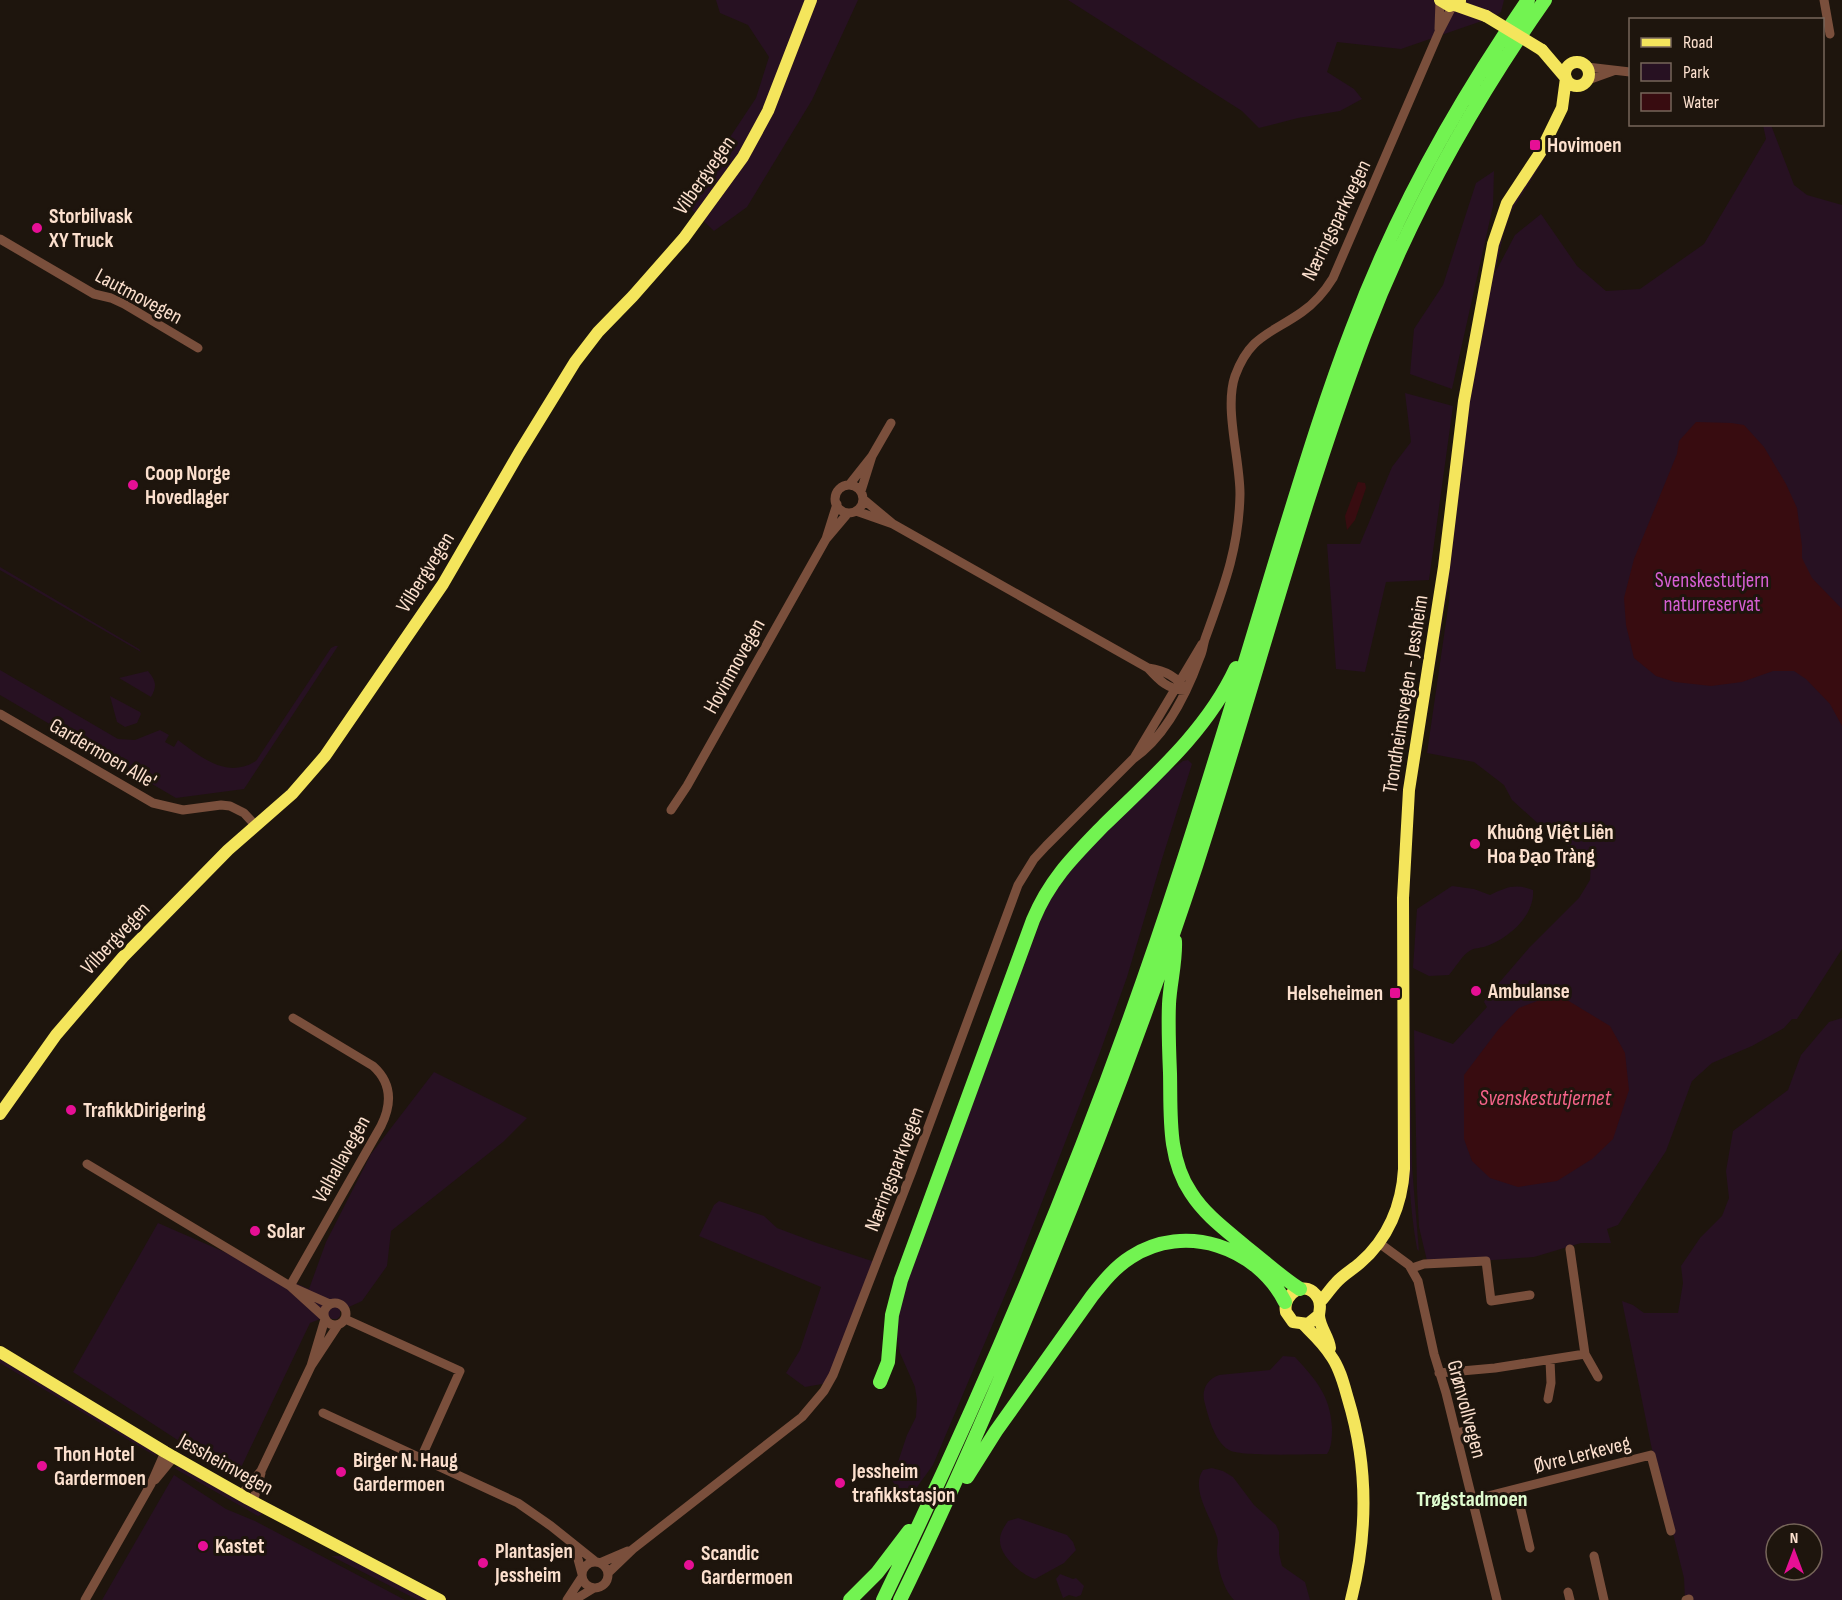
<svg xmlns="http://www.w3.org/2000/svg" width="1842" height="1600" viewBox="0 0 1842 1600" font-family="'Sofia Sans Condensed',sans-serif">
<rect width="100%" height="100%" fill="#1e150d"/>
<!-- green -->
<path fill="#271122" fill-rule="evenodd" d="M716 0H858L812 100 747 207 714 231 682 200 705 175 756 98 769 57 748 25 720 13Z
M1068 0H1504L1501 12 1488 21 1479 22 1401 49 1337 42 1327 72 1354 89 1362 99 1340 111 1298 118 1259 128 1242 111Z
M1763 125H1771L1794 185 1807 195 1842 205V949L1797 1019H1792L1784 1028 1752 1046 1712 1063 1692 1081 1666 1151 1618 1225 1607 1229 1611 1243H1581L1534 1257 1428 1265 1419 1227 1417 1189 1414 1030 1453 1044 1487 1007 1484 1002 1486 998 1529 948 1579 898 1590 880 1591 862 1543 828 1512 800 1504 785 1474 762 1427 753 1449 601 1450 577 1428 707 1462 438 1497 250 1514 201 1549 151 1511 212 1503 236 1495 273 1515 235 1541 214 1577 266 1606 291 1640 289 1704 244 1766 139Z
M1494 171 1493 206 1452 389 1410 374 1414 329 1443 285 1476 183Z
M1405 393 1453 406 1429 580 1386 582 1365 672 1336 669 1327 544H1360L1392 467 1411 442Z
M0 567 139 649 141 652 0 570Z
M335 646H338L244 789 176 798 0 695V670L118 739 135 740 160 730 169 735 165 742 174 747 178 740C202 758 227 779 256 761L331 648Z
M148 671C155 680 158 685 151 697L119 678Z
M110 696 140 712 141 714 137 723 125 727 117 722Z
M1188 760 1192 764 1162 859 1127 977 1099 1055 1016 1269 933 1465 917 1487 907 1493 896 1487 892 1480 907 1435 916 1417 917 1400 915 1387 900 1353 896 1333 901 1295 1048 901 1080 856 1169 771 1183 761Z
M1452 886 1474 889 1490 895C1506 887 1516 883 1533 890 1535 916 1508 939 1484 947 1480 948 1475 948 1471 950 1463 954 1455 968 1449 975L1429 976 1413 968 1417 909Z
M1409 988 1412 1167 1419 1251 1417 1249C1402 1163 1409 1074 1409 988Z
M1842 1018V1600H1685L1684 1578 1651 1445 1622 1301 1633 1305 1644 1313H1678L1683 1283 1681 1266 1700 1238 1722 1216 1729 1198 1726 1171 1733 1131 1788 1090 1801 1055 1829 1022ZM1776 1534H1812V1570H1776Z
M434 1072 527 1118 503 1142 391 1231 387 1266 362 1301 340 1311V1316L337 1319H332L328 1316 310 1323 236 1478 73 1372 158 1223 309 1289 326 1242 371 1154Z
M719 1201 764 1216 777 1228 817 1243 875 1262 828 1383 805 1387 786 1373 800 1350 821 1287 699 1236 714 1205Z
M0 1356 154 1451 157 1457 0 1363Z
M1283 1356 1295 1357C1316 1380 1330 1395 1332 1427 1332 1436 1332 1447 1327 1454 1309 1454 1240 1457 1229 1450 1214 1441 1208 1416 1204 1400 1202 1388 1208 1379 1219 1375L1270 1370Z
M180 1466 185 1468 263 1514 258 1516 174 1468Z
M1212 1468 1223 1471 1233 1477 1254 1505 1276 1525 1279 1532V1553L1282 1566 1305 1582 1310 1600H1234C1223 1589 1217 1566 1217 1551 1217 1546 1219 1542 1217 1537 1211 1517 1190 1489 1203 1470Z
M174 1475 226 1509 255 1521 405 1600H102Z
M1018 1518 1067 1535 1073 1542 1076 1550 1064 1563 1035 1579C1021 1575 999 1555 1000 1540 1000 1533 1004 1527 1008 1521Z
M331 1556H343L430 1600H418Z
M1060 1574 1073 1579 1076 1578 1084 1586 1081 1595 1076 1597 1069 1595 1063 1598 1056 1579Z"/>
<!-- water -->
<path fill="#380c10" d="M1696 422 1731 423 1744 425 1764 447 1786 484 1797 508 1802 546V558L1812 578 1842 609V726L1830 704 1806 679 1794 671H1773L1742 682 1711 686 1675 682 1656 676 1634 658 1626 625 1624 598 1634 559 1677 454 1679 441Z
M1358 482 1365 483 1366 488 1355 520 1347 530 1345 516Z
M1545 998 1567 1000 1610 1026 1625 1053 1629 1090 1613 1139 1592 1159 1557 1181 1518 1187 1490 1178 1472 1161 1464 1139V1075L1498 1030 1519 1008Z"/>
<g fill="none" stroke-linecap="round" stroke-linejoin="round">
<!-- minor -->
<path stroke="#7a4f3c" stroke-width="9" d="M1824 0 1830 34
M1439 29 1440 1
M1587 67 1630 72
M1588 80 1613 71
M0 239 94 294 111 298 124 304 198 348
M872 456 891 423
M849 485 872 456 861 491
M835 499a14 14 0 1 1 28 0a14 14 0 1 1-28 0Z
M837 504 826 539 848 513
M856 511 893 524 863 499
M893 524 1148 668
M1148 668C1163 670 1177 676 1185 690 1168 690 1159 680 1148 668Z
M0 714 153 803 183 810 221 805 230 806 244 813 256 826
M1134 758 1202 644
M671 810 687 786 826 539
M87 1164 290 1286 323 1316
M1379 1243 1409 1265 1418 1281 1434 1354 1446 1393 1497 1600
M1412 1268 1424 1264 1486 1261 1491 1301 1530 1295
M290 1286 381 1126C392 1104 392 1083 373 1066L293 1018
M294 1288 330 1304
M324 1314a11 11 0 1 1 22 0a11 11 0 1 1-22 0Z
M325 1319 311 1366 338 1325
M345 1319 460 1371 421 1458
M1585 1354 1598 1377
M1439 1373 1495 1368 1585 1354 1570 1249
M1548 1399 1551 1383 1550 1360
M323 1413 518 1503 551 1526 596 1562
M1456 1433 1472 1430
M155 1480 174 1457
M1516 1489 1530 1548
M241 1495 261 1471 311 1366
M1472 1500 1651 1455 1671 1531
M253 1502 261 1473
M571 1545 578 1559 582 1574
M1594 1556 1604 1600
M582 1575a13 13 0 1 1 26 0a13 13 0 1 1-26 0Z
M600 1563 628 1551
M608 1573 633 1549 802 1417 824 1391 833 1375 912 1171 1018 885 1034 859 1046 846 1133 759C1165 737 1187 693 1200 657 1203 651 1203 645 1205 639 1223 589 1239 549 1240 494 1240 459 1224 408 1235 376 1250 335 1271 334 1302 312 1315 303 1325 291 1333 278L1439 32 1453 5
M1568 1592 1570 1600
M85 1600 151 1484 165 1452
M567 1600 582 1577
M574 1600 594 1588
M1686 1600 1689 1599"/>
<!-- major -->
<path stroke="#f4e55c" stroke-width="12" d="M1440 0 1450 6 1460 1
M1455 5 1486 16
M1542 50 1565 77
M1565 74a12 12 0 1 1 24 0a12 12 0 1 1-24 0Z
M0 1114 56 1035 123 957 228 850 292 794 325 756 443 584 519 453 575 362 598 332 633 296 684 238 743 157 768 111 811 0
M1320 1302C1326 1296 1330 1289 1335 1284 1341 1276 1352 1270 1360 1263 1388 1239 1402 1205 1404 1169L1403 898 1409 790 1444 567 1464 401 1493 244 1507 203 1540 153 1562 108 1566 78
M1319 1315 1308 1324 1293 1322 1286 1312C1282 1293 1307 1278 1318 1298 1322 1305 1319 1310 1319 1316 1320 1328 1329 1337 1330 1348
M1304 1325C1313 1334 1324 1344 1331 1356 1340 1368 1344 1385 1348 1399 1368 1465 1368 1533 1351 1600
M0 1352 165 1452 248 1499 440 1600"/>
<!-- highway -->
<path stroke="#72f351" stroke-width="14" d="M1175 941C1176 962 1170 983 1169 1004 1168 1027 1169 1050 1170 1073 1171 1113 1167 1158 1191 1193 1205 1215 1226 1230 1246 1247 1264 1261 1281 1277 1300 1289
M880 1382 888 1362 892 1315 901 1280 1033 920C1050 879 1074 856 1104 825 1152 778 1207 731 1236 668
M967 1477 996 1431 1092 1296C1103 1282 1115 1267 1131 1257 1185 1222 1257 1247 1285 1302
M850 1600 877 1573 909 1531
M883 1600C998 1362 1100 1119 1181 868 1216 760 1248 652 1281 543 1303 472 1325 399 1352 329 1395 214 1458 101 1528 0
M900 1600C947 1504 990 1405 1031 1306 1091 1162 1147 1015 1196 866 1253 690 1299 510 1364 336 1409 217 1472 104 1545 0"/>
<!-- major-bridge -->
<path stroke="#f4e55c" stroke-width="12" d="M1486 16 1542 50"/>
</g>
<!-- markers -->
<g fill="#e60f95" stroke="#1e150d" stroke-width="2">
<rect x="1529" y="139" width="12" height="12" rx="3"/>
<circle cx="37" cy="228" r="6"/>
<circle cx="133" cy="485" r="6"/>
<circle cx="1475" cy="844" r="6"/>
<circle cx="1476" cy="991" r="6"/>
<rect x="1389" y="987" width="12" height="12" rx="3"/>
<circle cx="71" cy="1110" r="6"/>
<circle cx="255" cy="1231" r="6"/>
<circle cx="42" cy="1466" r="6"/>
<circle cx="341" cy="1472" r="6"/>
<circle cx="840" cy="1483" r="6"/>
<circle cx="203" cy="1546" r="6"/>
<circle cx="483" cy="1563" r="6"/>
<circle cx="689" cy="1565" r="6"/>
</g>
<g text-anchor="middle" stroke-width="6" stroke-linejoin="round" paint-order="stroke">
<!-- poi labels -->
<g font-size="21" font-weight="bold" fill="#fce0ce" stroke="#1e150d" text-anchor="start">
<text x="1547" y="152">Hovimoen</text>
<text x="49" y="223">Storbilvask<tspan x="49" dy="24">XY Truck</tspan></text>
<text x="145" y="480">Coop Norge<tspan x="145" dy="24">Hovedlager</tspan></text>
<text x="1487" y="839">Khuông Việt Liên<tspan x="1487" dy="24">Hoa Đạo Tràng</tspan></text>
<text x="1488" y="998">Ambulanse</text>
<text x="1383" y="1000" text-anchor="end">Helseheimen</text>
<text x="83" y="1117">TrafikkDirigering</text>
<text x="267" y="1238">Solar</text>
<text x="54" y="1461">Thon Hotel<tspan x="54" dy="24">Gardermoen</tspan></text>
<text x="353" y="1467">Birger N. Haug<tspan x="353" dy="24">Gardermoen</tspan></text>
<text x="852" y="1478">Jessheim<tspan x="852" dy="24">trafikkstasjon</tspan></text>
<text x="215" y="1553">Kastet</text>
<text x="495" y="1558">Plantasjen<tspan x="495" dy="24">Jessheim</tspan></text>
<text x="701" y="1560">Scandic<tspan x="701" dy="24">Gardermoen</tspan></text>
</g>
<!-- street labels -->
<g font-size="21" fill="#fce0ce" stroke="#1e150d">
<text transform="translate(704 175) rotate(-55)" y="7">Vilbergvegen</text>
<text transform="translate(1336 220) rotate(-64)" y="7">Næringsparkvegen</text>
<text transform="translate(139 296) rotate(28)" y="7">Lautmovegen</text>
<text transform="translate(425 572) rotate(-58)" y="7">Vilbergvegen</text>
<text transform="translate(734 666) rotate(-61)" y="7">Hovinmovegen</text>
<text transform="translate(1405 694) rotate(-81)" y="7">Trondheimsvegen - Jessheim</text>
<text transform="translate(103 753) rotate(30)" y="7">Gardermoen Alle'</text>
<text transform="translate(115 938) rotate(-47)" y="7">Vilbergvegen</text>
<text transform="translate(341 1159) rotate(-61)" y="7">Valhallavegen</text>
<text transform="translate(894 1169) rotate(-69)" y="7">Næringsparkvegen</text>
<text transform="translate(1467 1409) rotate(75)" y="7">Grønvollvegen</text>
<text transform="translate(1582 1454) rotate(-14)" y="7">Øvre Lerkeveg</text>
<text transform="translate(226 1464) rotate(29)" y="7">Jessheimvegen</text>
</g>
<!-- park labels -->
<g font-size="21" fill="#d65fd3" stroke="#1e150d">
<text x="1712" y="587">Svenskestutjern<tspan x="1712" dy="24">naturreservat</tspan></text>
</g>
<!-- water labels -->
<g font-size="22" font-style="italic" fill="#f56389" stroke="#1e150d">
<text x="1545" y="1105">Svenskestutjernet</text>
</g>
<!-- neighbourhood labels -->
<g font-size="22" font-weight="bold" fill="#dffccf" stroke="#1e150d">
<text x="1472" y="1506">Trøgstadmoen</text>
</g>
</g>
<!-- legend -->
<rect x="1629" y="18" width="195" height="108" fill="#1e150d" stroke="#77665a" stroke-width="1.5"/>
<rect x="1641" y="38" width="30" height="9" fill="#f4e55c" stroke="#77665a" stroke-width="1.5"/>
<text x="1683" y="48" font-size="18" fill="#fce0ce">Road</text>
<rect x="1641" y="63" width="30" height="18" fill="#271122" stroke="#77665a" stroke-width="1.5"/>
<text x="1683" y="78" font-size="18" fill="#fce0ce">Park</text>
<rect x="1641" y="93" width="30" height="18" fill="#380c10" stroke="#77665a" stroke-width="1.5"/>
<text x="1683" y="108" font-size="18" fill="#fce0ce">Water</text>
<!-- north arrow -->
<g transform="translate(1794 1552)"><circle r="28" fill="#1e150d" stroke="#77665a" stroke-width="1.5"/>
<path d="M0-4.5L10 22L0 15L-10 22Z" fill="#e60f95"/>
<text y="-9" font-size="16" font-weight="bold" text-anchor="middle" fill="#fce0ce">N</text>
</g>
</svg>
